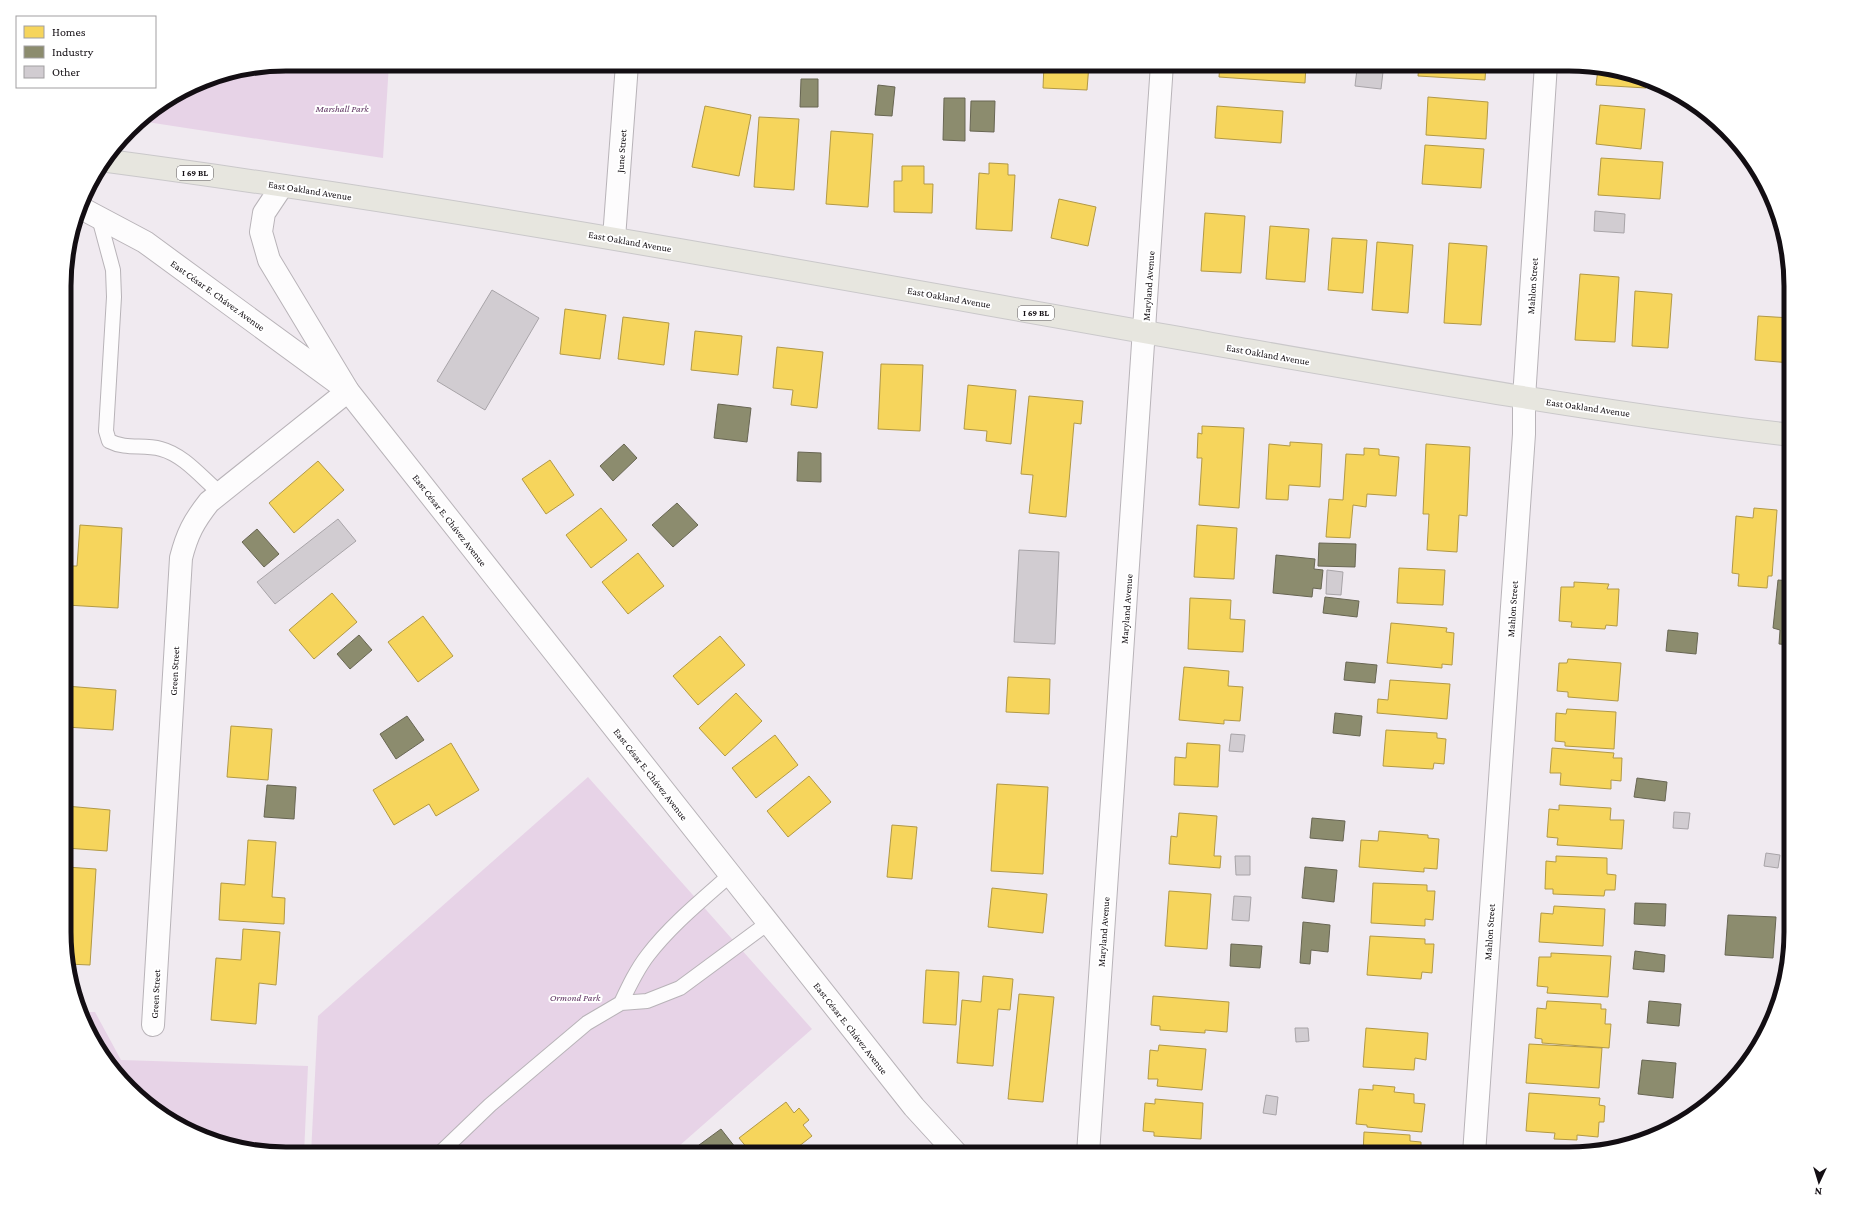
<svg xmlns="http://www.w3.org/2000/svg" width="1855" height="1218" viewBox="0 0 1855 1218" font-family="'Crimson Pro',serif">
<rect width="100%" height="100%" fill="#f0eaf0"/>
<!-- green -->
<path fill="#e7d3e7" d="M286 64H389L383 158 147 122V115L201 81Z
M588 777 812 1029 670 1154H311L318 1016Z
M83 1012H95L121 1060 308 1066 304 1154H286L215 1142 163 1116 119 1078 94 1043Z"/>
<!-- homes -->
<path fill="#f6d55c" stroke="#b29946" d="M1044 64H1089L1087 90 1043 88Z
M1220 64H1306L1305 83 1219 77Z
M1419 64H1486L1485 80 1418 76Z
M1598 69 1640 76 1647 79 1646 88 1596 85Z
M1428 97 1488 102 1486 139 1426 135Z
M1600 105 1645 109 1641 149 1596 144Z
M705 106 751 115 739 176 692 167Z
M1217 106 1283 111 1281 143 1215 138Z
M759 117 799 119 794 190 754 187Z
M831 131 873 134 868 207 826 204Z
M1425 145 1484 149 1481 188 1422 184Z
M1601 158 1663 162 1660 199 1598 195Z
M989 163 1008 164V175H1015L1012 231 976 229 979 173 989 174Z
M902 166H924V184H933L932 213 894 212V181H902Z
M1059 199 1096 207 1088 246 1051 238Z
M1205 213 1245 216 1241 273 1201 271Z
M1270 226 1309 229 1305 282 1266 279Z
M1332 238 1367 240 1363 293 1328 290Z
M1377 242 1413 245 1408 313 1372 310Z
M1449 243 1487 246 1481 325 1444 323Z
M1580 274 1619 277 1615 342 1575 340Z
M1635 291 1672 294 1668 348 1632 346Z
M565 309 606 315 600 359 560 354Z
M1758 316 1791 318V363L1755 360Z
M623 317 669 323 664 365 618 359Z
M695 331 742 336 738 375 691 370Z
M777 347 823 352 817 408 791 405 793 390 773 388Z
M881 364 923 365 920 431 878 429Z
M968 385 1016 390 1011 444 986 441 987 431 964 429Z
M1029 396 1083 401 1081 424 1074 423 1066 517 1029 513 1033 475 1021 474Z
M1202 426 1244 428 1239 508 1199 505 1202 458H1197L1198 433 1202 434Z
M1290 442 1322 444 1320 487 1289 485 1288 500 1266 499 1269 444 1290 446Z
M1426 444 1470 447 1467 516 1459 515 1457 552 1427 550 1429 514H1423Z
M1364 448 1379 449V455L1399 457 1396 496 1367 494 1366 507 1353 505 1350 538 1326 537 1329 499 1343 500 1346 454 1364 455Z
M550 460 574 495 546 514 522 479Z
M318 461 344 490 294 533 269 503Z
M601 508 627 540 591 568 566 535Z
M1754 508 1777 510 1772 576H1768L1767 588 1738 586 1739 574 1732 573 1736 516 1753 518Z
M80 525 122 528 118 608 66 605V566H77Z
M1197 525 1237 528 1234 579 1194 577Z
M638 553 664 586 628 614 602 582Z
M1399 568 1445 570 1443 605 1397 603Z
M1574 582 1609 584 1607 589H1619L1617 626 1606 625 1605 629 1571 627 1572 622 1559 621 1561 587H1574Z
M332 593 357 622 314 659 289 630Z
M1190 598 1231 600 1230 619 1245 620 1243 652 1188 649Z
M423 616 453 656 418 682 388 642Z
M1391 623 1447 628 1446 632 1454 633 1452 665 1442 664V668L1387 663Z
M720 636 745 665 698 705 673 676Z
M1568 659 1621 663 1618 701 1568 697V692L1557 691 1559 663H1567Z
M1184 667 1229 671 1228 686 1243 687 1240 721 1224 720V724L1179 720Z
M1008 677 1050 679 1049 714 1006 712Z
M1390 680 1450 684 1447 719 1377 713 1378 699 1388 700Z
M66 686 116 690 113 730 66 727Z
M736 693 762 721 725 756 699 728Z
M1567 709 1616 712 1614 749 1565 746V742L1555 741 1556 713 1566 714Z
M231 726 272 729 268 780 227 777Z
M1386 730 1437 733V738L1446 739 1444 764 1434 763 1433 769 1383 766Z
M775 735 798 765 756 798 732 768Z
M451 743 479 790 436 816 429 804 394 825 373 790Z
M1187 743 1220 745 1218 787 1174 785 1175 757 1186 758Z
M1552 748 1614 753 1613 758H1622L1621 781 1611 780V789L1560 785 1561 773H1550Z
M809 776 831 802 788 837 767 811Z
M997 784 1048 787 1043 874 991 871Z
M1559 805 1611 808 1610 820H1624L1622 849 1557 845 1558 838 1547 837 1549 809 1559 810Z
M66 806 110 810 107 851 66 848Z
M1179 813 1217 816 1214 856H1221L1220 868 1169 864 1171 836 1177 837Z
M892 825 917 827 912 879 887 877Z
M1379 831 1428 835V838L1439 839 1437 869 1424 868V872L1359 867 1361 840 1378 841Z
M248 840 276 842 272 897 285 898 284 924 219 920 221 883 245 885Z
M1556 856 1607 858V874L1616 875 1615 890H1605L1604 896 1553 894V889H1545L1546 861 1556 862Z
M66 867 96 869 90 965 67 964 66 961Z
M1373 883 1427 885V891H1435L1433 920 1425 919V926L1371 923Z
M992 888 1047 894 1043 933 988 927Z
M1169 891 1211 894 1207 949 1165 946Z
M1554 906 1605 909 1603 946 1539 942 1541 913 1553 914Z
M243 929 280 932 276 985 259 983 256 1024 211 1020 216 958 241 960Z
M1370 936 1425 939V944H1434L1432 973 1422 972 1421 979 1367 975Z
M1551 953 1611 956 1608 997 1547 993 1548 987 1537 986 1539 957H1551Z
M926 970 959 972 956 1025 923 1023Z
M983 976 1013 979 1010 1010 998 1009 993 1066 957 1063 962 1000 981 1002Z
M1019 994 1054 997 1043 1102 1008 1099Z
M1153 996 1229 1002 1227 1032 1205 1030V1033L1160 1030V1026L1151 1025Z
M1547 1001 1601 1004V1009H1606L1605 1024H1611L1609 1048 1542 1043V1039L1535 1038 1537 1008 1546 1009Z
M1366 1028 1428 1033 1426 1060 1415 1058 1414 1070 1363 1067Z
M1529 1044 1602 1048 1599 1088 1526 1083Z
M1159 1045 1206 1049 1202 1090 1157 1086 1158 1079H1148L1150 1050 1158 1051Z
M1373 1085 1395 1087 1394 1092 1414 1094V1103L1425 1104 1422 1132 1367 1127V1125L1356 1124 1359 1089 1373 1090Z
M1529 1093 1600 1098 1599 1105 1605 1106 1604 1122H1599L1598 1137 1577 1135V1140L1554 1139 1555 1133 1526 1131Z
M1155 1099 1203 1103 1201 1139 1154 1136V1132L1143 1131 1145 1103 1155 1104Z
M786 1102 794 1113 799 1108 809 1120 803 1125 812 1136 789 1154H767L763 1148 756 1154H752L739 1138Z
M1364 1132 1410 1135V1141L1421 1142V1154H1363Z
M1535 1151 1578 1154H1535Z"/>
<!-- industry -->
<path fill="#8c8c6e" stroke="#686653" d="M801 79H818V107H800Z
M878 85 895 87 892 116 875 115Z
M944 98H965V141L943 140Z
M971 101H995L994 132 970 131Z
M718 404 751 408 747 442 714 438Z
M624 444 637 458 613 481 600 466Z
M798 452 821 453V482L797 481Z
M677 503 698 525 673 547 652 525Z
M257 529 279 554 264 567 242 542Z
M1319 543 1356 544 1355 567 1318 566Z
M1276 555 1315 559 1314 569 1323 570 1321 589 1313 588 1312 597 1273 593Z
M1778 580 1791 581V645L1779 644 1780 630 1773 628Z
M1325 597 1359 601 1357 617 1323 613Z
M1668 630 1698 633 1696 654 1666 651Z
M359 635 372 650 350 669 337 654Z
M1346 662 1377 665 1375 683 1344 680Z
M1335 713 1362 716 1360 736 1333 733Z
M407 716 424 740 396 759 380 734Z
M1637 778 1667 782 1665 801 1634 797Z
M267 785 296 787 294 819 264 817Z
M1312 818 1345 821 1343 841 1310 838Z
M1305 867 1337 870 1334 902 1302 898Z
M1784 867H1791V887L1783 886Z
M1635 903 1666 904 1665 926 1634 924Z
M1728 915 1776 917 1773 958 1725 955Z
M1303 922 1330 925 1328 952 1311 950 1310 964 1300 963Z
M1231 944 1262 946 1260 968 1230 966Z
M1635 951 1665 955 1664 972 1633 969Z
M1778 993H1781L1776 1009Z
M1649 1001 1681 1004 1679 1026 1647 1023Z
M1642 1060 1676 1063 1673 1098 1638 1094Z
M721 1129 735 1147 726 1154H699L695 1148Z"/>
<!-- building -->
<path fill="#d1ccd1" stroke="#a8a4a8" d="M1357 69 1383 72 1381 89 1355 86Z
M1595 211 1625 214 1624 233 1594 231Z
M69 246H74L66 354V257Z
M492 290 539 318 485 410 437 381Z
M338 519 356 541 275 604 257 582Z
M1019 550 1059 552 1055 644 1014 642Z
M1327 570 1343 572 1341 595 1326 594Z
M1231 734 1245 735 1243 752 1229 751Z
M1674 812 1690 813 1688 829 1673 828Z
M1790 827H1791V846H1788Z
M1766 853 1780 855 1778 868 1764 866Z
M1235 856H1250V875H1236Z
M1234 896 1251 897 1249 921 1232 920Z
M1295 1028H1308L1309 1041 1296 1042Z
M1266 1095 1278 1097 1276 1115 1263 1113Z"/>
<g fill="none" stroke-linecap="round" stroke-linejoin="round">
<defs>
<path id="service" d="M99 218 113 270 114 297 106 431 109 441C127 450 142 444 161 449 184 455 202 478 220 493
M730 875C702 900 671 925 648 955 637 969 629 986 621 1003L647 1001 680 988 768 923
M439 1154 490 1105 587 1023 621 1003"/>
<path id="minor" d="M614 238 627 64
M153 1025 181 558C187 534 194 521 209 502L348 391
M1088 1154 1162 64
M1474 1154 1524 434V398L1546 64"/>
<path id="tertiary" d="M282 186 264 213 261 232 269 260 348 391 914 1107 957 1154
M81 208 145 242 339 384"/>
<path id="primary" d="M108 161C476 210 841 279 1207 343 1401 377 1595 412 1791 435"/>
</defs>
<!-- service casing -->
<use href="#service" stroke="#b8b3b8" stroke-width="16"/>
<!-- minor casing -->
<use href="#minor" stroke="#b8b3b8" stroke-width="24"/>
<!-- tertiary casing -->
<use href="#tertiary" stroke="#b8b3b8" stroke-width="24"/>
<!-- primary casing -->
<use href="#primary" stroke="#cac8ca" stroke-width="24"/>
<!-- service -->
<use href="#service" stroke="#fdfcfd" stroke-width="14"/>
<!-- minor -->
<use href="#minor" stroke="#fdfcfd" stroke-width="22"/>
<!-- tertiary -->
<use href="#tertiary" stroke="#fdfcfd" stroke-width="22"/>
<!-- primary -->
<use href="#primary" stroke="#e7e6df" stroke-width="22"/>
</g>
<g text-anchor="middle" stroke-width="4" stroke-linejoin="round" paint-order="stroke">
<!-- shield labels -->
<g fill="#fff" stroke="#5a565a" stroke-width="1">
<rect x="177" y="166" width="36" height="14" rx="3"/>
<rect x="1018" y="306" width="36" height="14" rx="3"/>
</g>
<g font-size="9" font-weight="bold" fill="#130e13">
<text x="195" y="176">I 69 BL</text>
<text x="1036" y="316">I 69 BL</text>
</g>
<!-- park labels -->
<g font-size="10" font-style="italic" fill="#603563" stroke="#fff">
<text x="342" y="112">Marshall Park</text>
<text x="575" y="1001">Ormond Park</text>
</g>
<!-- street labels -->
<g font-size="10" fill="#130e13" stroke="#fff">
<text transform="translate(621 151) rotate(-86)" y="4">June Street</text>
<text transform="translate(310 190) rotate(9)" y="4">East Oakland Avenue</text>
<text transform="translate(630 241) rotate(10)" y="4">East Oakland Avenue</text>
<text transform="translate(1148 286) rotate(-86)" y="4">Maryland Avenue</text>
<text transform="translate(1532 286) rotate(-86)" y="4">Mahlon Street</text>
<text transform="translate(218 295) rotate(36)" y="4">East César E. Chávez Avenue</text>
<text transform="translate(949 297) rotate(10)" y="4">East Oakland Avenue</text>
<text transform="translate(1268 354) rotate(10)" y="4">East Oakland Avenue</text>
<text transform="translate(1588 407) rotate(8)" y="4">East Oakland Avenue</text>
<text transform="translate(450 520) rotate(52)" y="4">East César E. Chávez Avenue</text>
<text transform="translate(1126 609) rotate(-86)" y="4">Maryland Avenue</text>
<text transform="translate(1512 609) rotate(-86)" y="4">Mahlon Street</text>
<text transform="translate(174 671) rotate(-87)" y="4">Green Street</text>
<text transform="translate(651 774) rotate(52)" y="4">East César E. Chávez Avenue</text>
<text transform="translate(1103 932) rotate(-86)" y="4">Maryland Avenue</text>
<text transform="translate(1489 932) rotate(-86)" y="4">Mahlon Street</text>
<text transform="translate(155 994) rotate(-87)" y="4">Green Street</text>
<text transform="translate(851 1028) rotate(52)" y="4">East César E. Chávez Avenue</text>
</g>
</g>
<!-- crop -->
<path d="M0 0H1855V1218H0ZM286 71H1569A215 215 0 0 1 1784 286V932A215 215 0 0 1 1569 1147H286A215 215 0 0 1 71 932V286A215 215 0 0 1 286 71Z" fill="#fff" fill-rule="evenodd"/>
<path fill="none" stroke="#130e13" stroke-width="5" d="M286 71H1569A215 215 0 0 1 1784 286V932A215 215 0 0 1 1569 1147H286A215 215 0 0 1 71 932V286A215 215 0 0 1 286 71Z"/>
<!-- legend -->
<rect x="16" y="16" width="140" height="72" fill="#ffffff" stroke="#a19fa1"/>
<rect x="24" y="26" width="20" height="12" fill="#f6d55c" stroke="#a19fa1"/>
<text x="52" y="36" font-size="12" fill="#130e13">Homes</text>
<rect x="24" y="46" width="20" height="12" fill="#8c8c6e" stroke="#a19fa1"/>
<text x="52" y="56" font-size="12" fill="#130e13">Industry</text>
<rect x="24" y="66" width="20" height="12" fill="#d1ccd1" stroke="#a19fa1"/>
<text x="52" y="76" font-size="12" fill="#130e13">Other</text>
<!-- north arrow -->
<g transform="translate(1819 1182) rotate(184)" stroke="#ffffff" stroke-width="3" paint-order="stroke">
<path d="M0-3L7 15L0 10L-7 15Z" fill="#130e13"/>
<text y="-6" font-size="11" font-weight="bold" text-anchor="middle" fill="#130e13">N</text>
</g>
</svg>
